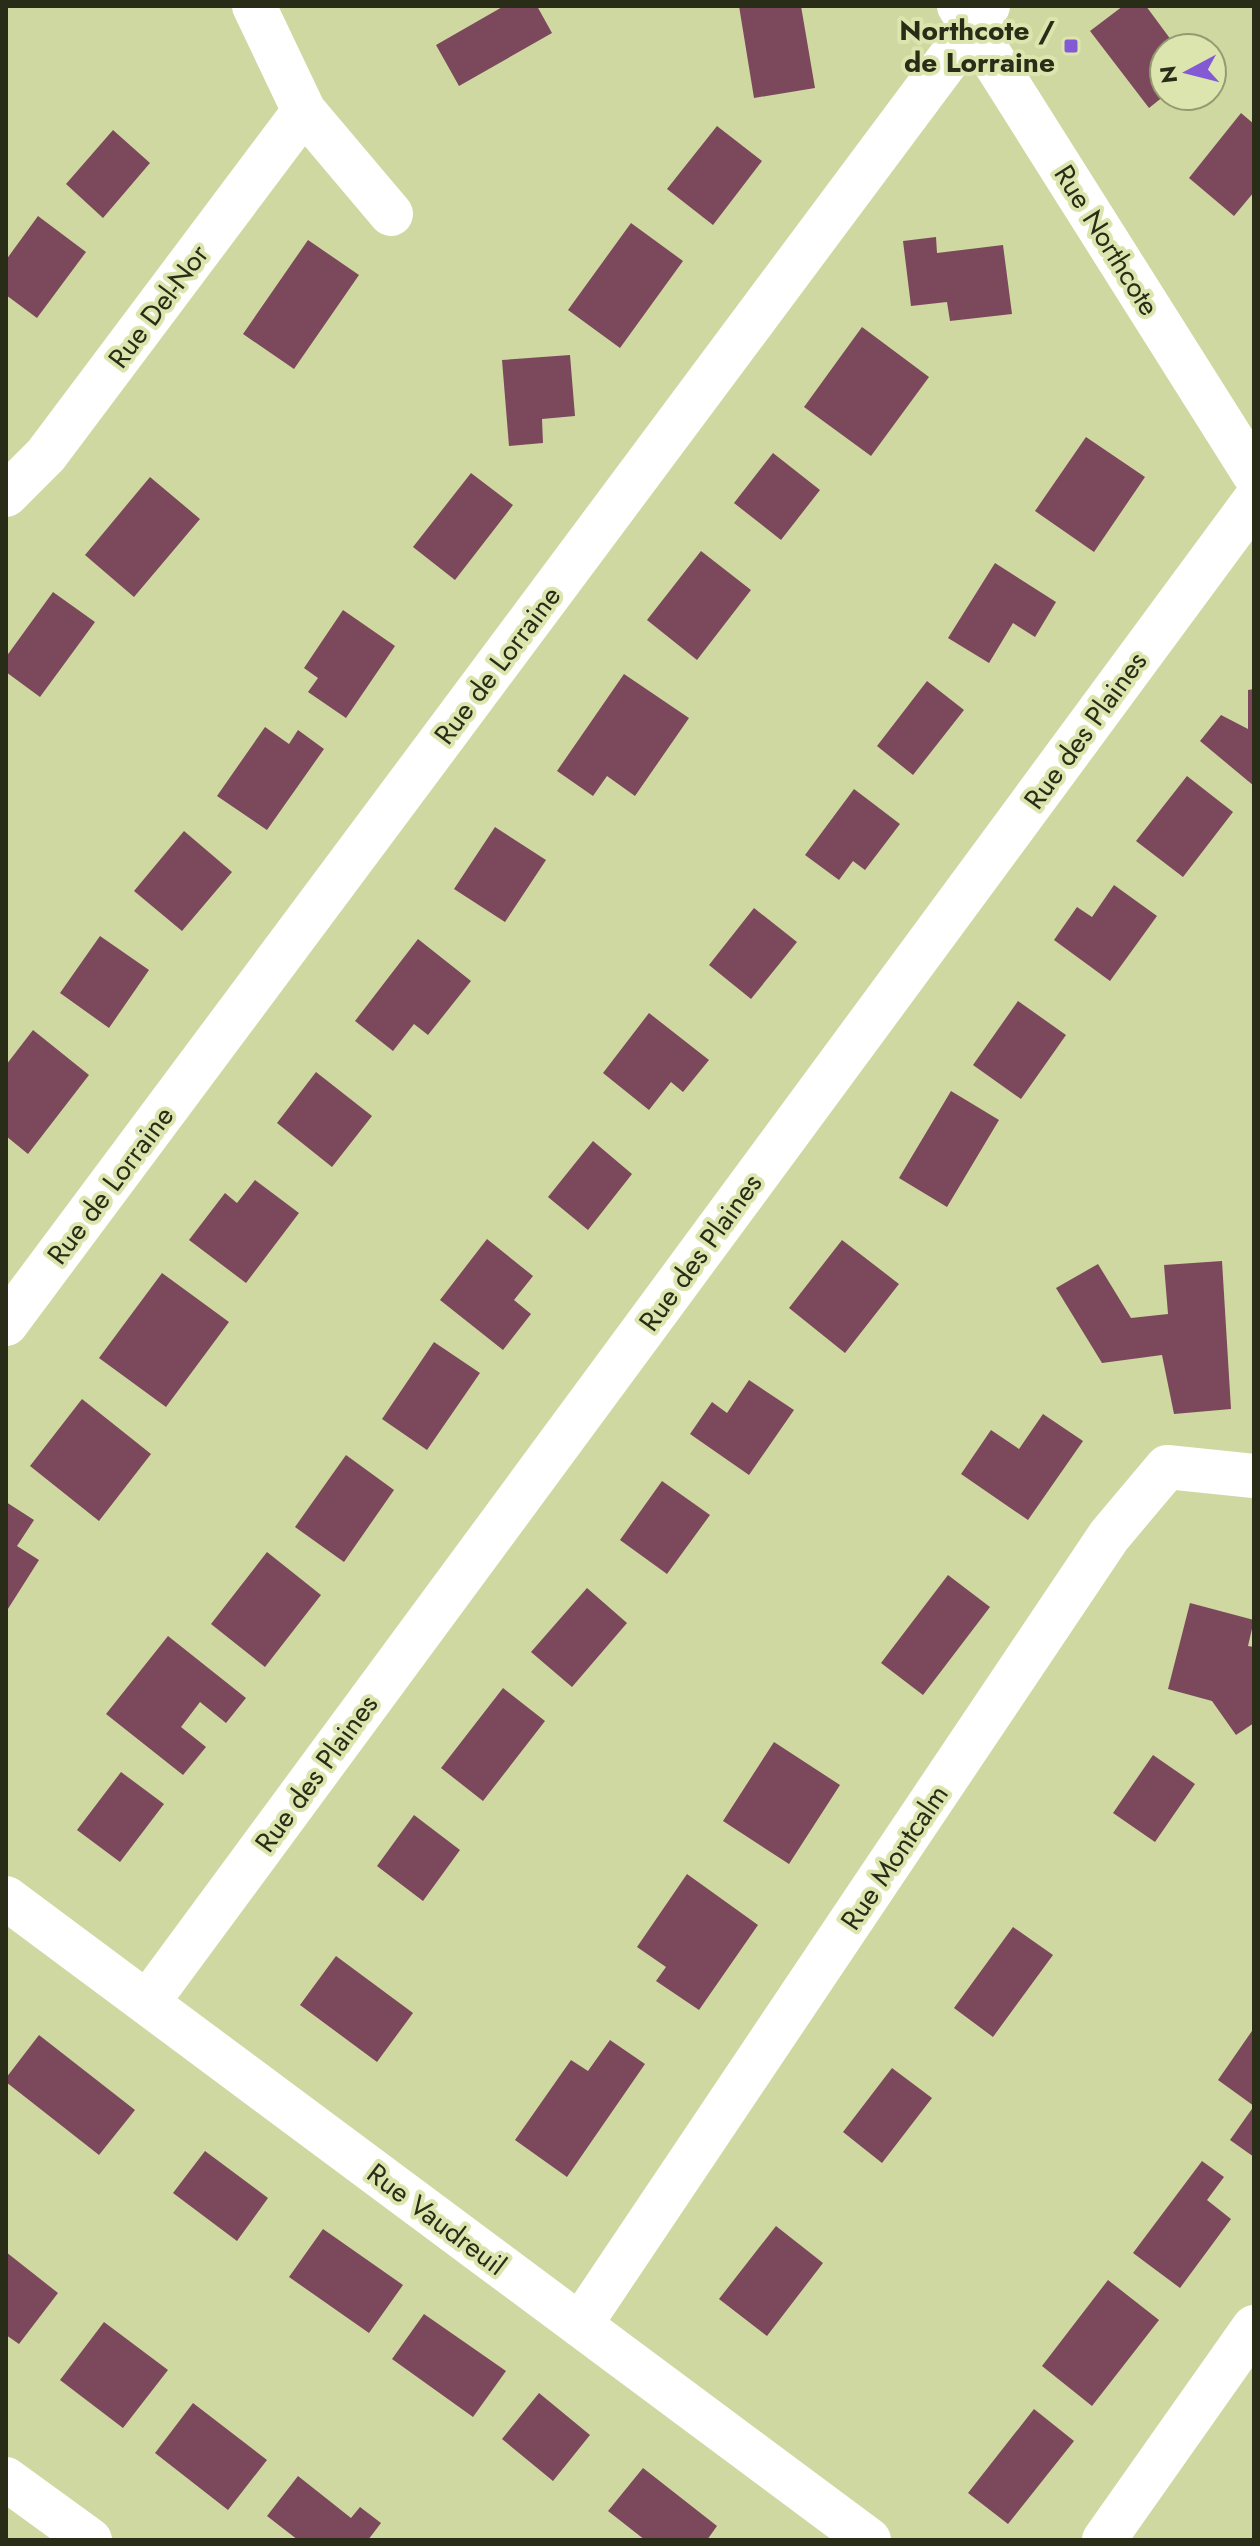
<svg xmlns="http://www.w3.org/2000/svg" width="1260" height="2546" viewBox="0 0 1260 2546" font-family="Jost,sans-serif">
<rect width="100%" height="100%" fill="#cfd8a1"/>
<!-- building -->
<path fill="#7c495c" d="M504 6H537L552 33 459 86 436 45Z
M739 6H801L815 88 754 98Z
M1123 6H1146L1177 48H1164V96L1149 108 1090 31Z
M1241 113 1254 124V192L1234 216 1189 178Z
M717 126 762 161 713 225 667 189Z
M113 130 150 163 103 218 66 184Z
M38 216 86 252 37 318 6 295V260Z
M631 223 683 261 620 348 568 310Z
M936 237 937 253 1003 245 1012 314 950 321 947 302 911 306 903 241Z
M308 240 359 275 294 369 243 334Z
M862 327 929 377 871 456 804 407Z
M570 355 575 416 542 419 543 443 509 446 502 360Z
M1086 437 1145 477 1094 552 1035 511Z
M773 453 820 490 781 540 734 503Z
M471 473 513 505 455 580 413 547Z
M150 477 200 519 134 597 85 555Z
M701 551 751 590 697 660 647 620Z
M995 563 1056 602 1035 637 1013 623 989 663 948 638Z
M53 592 95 622 40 697 6 672V657Z
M343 610 395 646 346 718 308 692 318 678 304 668Z
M624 674 689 718 635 796 607 776 593 796 557 771Z
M927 681 964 710 913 775 877 746Z
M1254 689V786L1200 741 1221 715 1248 729V690Z
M265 727 289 744 298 730 324 749 267 830 217 796Z
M1187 776 1233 812 1183 877 1136 841Z
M854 789 900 824 865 870 853 861 839 880 805 855Z
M495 827 546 860 505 922 454 889Z
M184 831 232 872 182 931 134 891Z
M1114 885 1157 916 1110 981 1054 940 1077 907 1092 917Z
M754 908 797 942 751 999 709 965Z
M100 936 149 970 109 1028 60 993Z
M418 939 471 981 428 1035 414 1024 393 1051 355 1021Z
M1018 1001 1066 1035 1021 1099 973 1065Z
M649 1013 709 1060 683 1092 671 1082 649 1110 603 1073Z
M33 1030 89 1075 28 1154 6 1136V1065Z
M316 1072 372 1116 332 1167 277 1123Z
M951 1091 999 1120 947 1207 899 1178Z
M593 1141 632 1174 588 1230 548 1197Z
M255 1180 299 1213 246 1283 189 1240 225 1193 237 1203Z
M487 1239 533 1276 514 1300 531 1314 503 1350 440 1300Z
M842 1240 899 1284 845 1353 789 1308Z
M1222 1261 1231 1409 1174 1414 1162 1355 1102 1363 1056 1288 1098 1264 1131 1318 1168 1314 1164 1265Z
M162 1273 229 1322 166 1407 99 1358Z
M434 1342 480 1373 427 1450 382 1419Z
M749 1380 794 1410 749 1475 690 1434 712 1402 727 1413Z
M82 1399 151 1454 99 1521 30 1466Z
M1043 1414 1083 1441 1028 1520 961 1474 991 1430 1019 1449Z
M346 1455 394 1490 344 1562 295 1527Z
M662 1481 710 1515 667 1574 620 1540Z
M6 1502 34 1520 17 1546 39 1560 6 1612Z
M267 1552 321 1595 265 1667 211 1624Z
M948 1575 990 1607 923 1695 881 1663Z
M587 1588 627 1623 572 1687 531 1652Z
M1190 1603 1254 1620 1248 1646 1254 1647V1723L1236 1735 1212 1701 1168 1689Z
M168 1636 246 1698 226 1723 200 1702 181 1727 206 1747 183 1775 106 1714Z
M503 1688 545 1721 483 1801 441 1768Z
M774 1742 840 1785 789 1864 723 1821Z
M1153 1755 1195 1784 1155 1842 1113 1813Z
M121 1772 164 1804 120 1862 77 1830Z
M414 1815 460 1850 423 1901 377 1866Z
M687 1874 758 1925 699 2010 656 1981 666 1967 637 1947Z
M1013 1927 1053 1955 993 2037 954 2008Z
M336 1956 413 2013 377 2062 300 2005Z
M1254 2028V2157L1230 2140 1254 2106 1218 2080Z
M39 2035 135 2110 99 2155 6 2082V2078Z
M610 2040 645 2064 567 2177 515 2140 571 2060 588 2071Z
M892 2068 932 2098 882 2163 843 2132Z
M205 2151 268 2198 237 2241 173 2193Z
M1202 2161 1224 2177 1207 2200 1231 2219 1180 2288 1133 2253Z
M776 2226 823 2263 767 2336 719 2299Z
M323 2229 403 2285 369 2333 289 2277Z
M6 2252 58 2293 19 2344 6 2335Z
M1108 2280 1159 2320 1092 2406 1042 2366Z
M424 2314 506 2371 473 2417 392 2359Z
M104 2322 168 2370 123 2428 60 2380Z
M539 2393 590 2435 553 2481 502 2439Z
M193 2403 267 2460 228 2510 155 2453Z
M1034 2409 1074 2441 1008 2524 968 2493Z
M643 2468 717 2526 707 2540H645L608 2511Z
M298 2476 351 2518 360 2507 381 2523 368 2540H298L267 2516Z"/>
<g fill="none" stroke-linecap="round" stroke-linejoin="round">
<!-- street -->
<path stroke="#fff" stroke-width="44" d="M254 6 304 111 391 214
M959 6 1254 474
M6 495 46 455 304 111
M6 1324 988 6
M6 1898 869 2540
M147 2003 1254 501
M580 2325 1109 1536 1167 1467 1254 1476
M1104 2540 1254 2327"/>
<!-- secondary -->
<path stroke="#fff" stroke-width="44" d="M6 2479 90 2540"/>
</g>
<!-- markers -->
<rect fill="#835ad4" stroke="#dce5ad" stroke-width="3" x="1063" y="38" width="16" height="16" rx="4"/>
<g text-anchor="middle" stroke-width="8" stroke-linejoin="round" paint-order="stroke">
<!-- poi labels -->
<g font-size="28" font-weight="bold" fill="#292c17" stroke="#dce5ad" text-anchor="end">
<text x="1055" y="40">Northcote /<tspan x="1055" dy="32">de Lorraine</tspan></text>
</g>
<!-- street labels -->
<g font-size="28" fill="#292c17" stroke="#dce5ad">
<text transform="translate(1107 240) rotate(58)" y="10">Rue Northcote</text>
<text transform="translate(158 306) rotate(-53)" y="10">Rue Del-Nor</text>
<text transform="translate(497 665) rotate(-53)" y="10">Rue de Lorraine</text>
<text transform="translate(1085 730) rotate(-54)" y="10">Rue des Plaines</text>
<text transform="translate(110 1185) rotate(-53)" y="10">Rue de Lorraine</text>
<text transform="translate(700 1252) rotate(-54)" y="10">Rue des Plaines</text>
<text transform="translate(316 1773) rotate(-54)" y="10">Rue des Plaines</text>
<text transform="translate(894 1857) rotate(-56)" y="10">Rue Montcalm</text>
<text transform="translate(437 2219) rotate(37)" y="10">Rue Vaudreuil</text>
</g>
</g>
<!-- border -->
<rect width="1260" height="2546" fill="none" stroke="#292c17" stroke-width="16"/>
<!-- north arrow -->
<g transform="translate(1188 72) rotate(263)"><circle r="38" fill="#dce5ad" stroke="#949b71" stroke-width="2"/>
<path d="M0-6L14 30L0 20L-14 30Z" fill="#835ad4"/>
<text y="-12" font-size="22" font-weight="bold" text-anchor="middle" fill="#292c17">N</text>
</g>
</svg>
